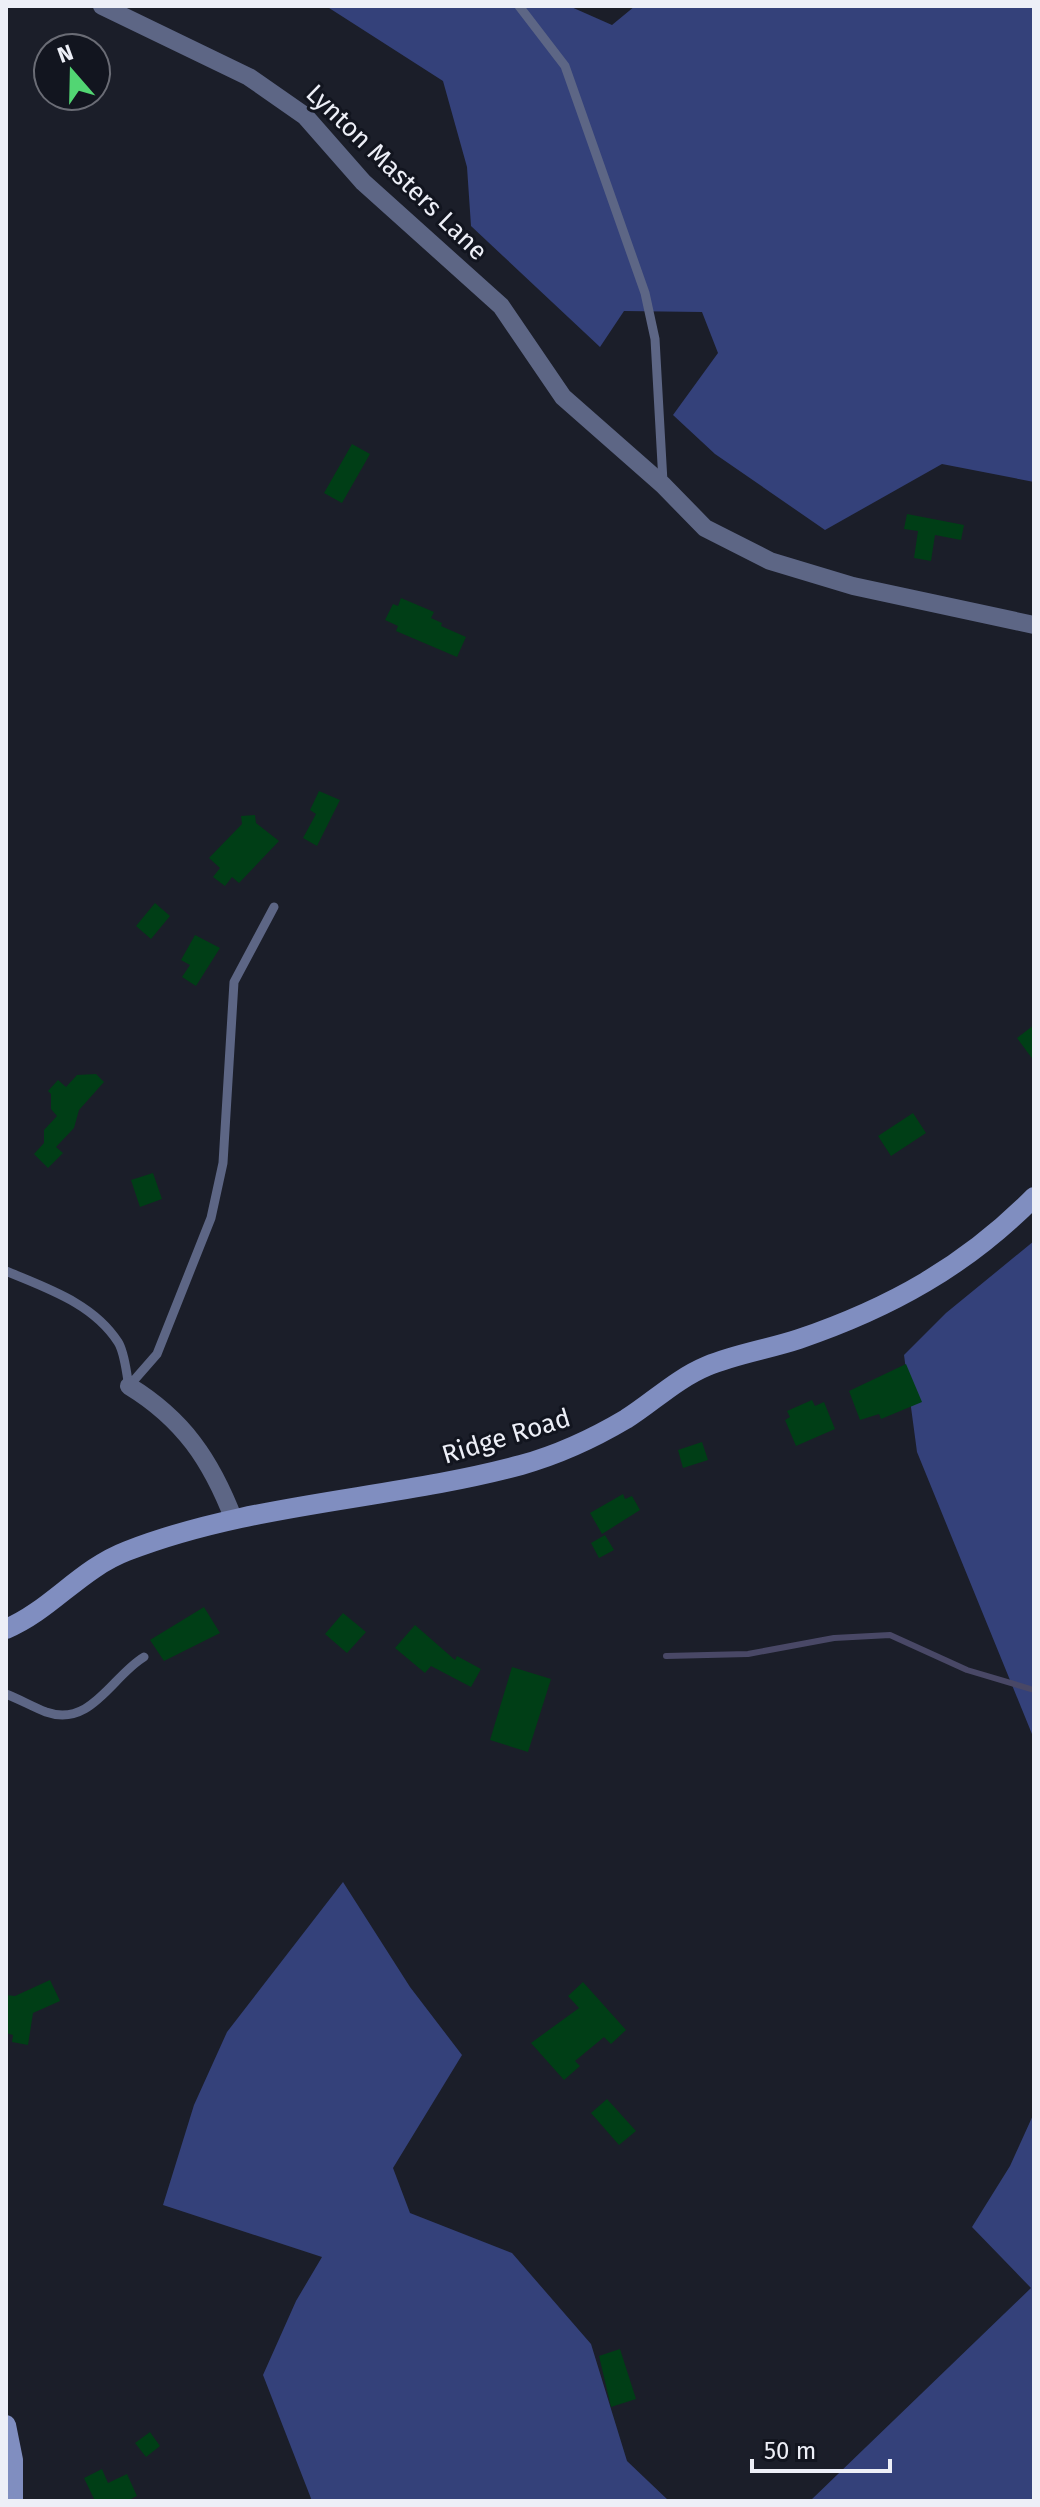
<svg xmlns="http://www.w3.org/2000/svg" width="1040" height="2507" viewBox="0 0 1040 2507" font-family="'Fira Sans',sans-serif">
<rect width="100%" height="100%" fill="#1b1e29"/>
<!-- green -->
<path fill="#34417a" d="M326 6H569L612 25 635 6H1034V482L942 464 825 530 715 454 673 415 718 353 702 312 624 311 600 347 471 226 467 167 443 81Z
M1034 1241V1739L917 1452 904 1355 946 1313Z
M343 1882 410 1987 462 2055 393 2168 410 2213 512 2253 591 2344 627 2461 669 2501H312L263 2375 296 2301 322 2257 163 2205 194 2105 227 2032Z
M1034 2113V2501H810L1031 2288 972 2227 1010 2166Z"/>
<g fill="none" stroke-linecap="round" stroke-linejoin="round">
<!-- stream -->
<path stroke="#494866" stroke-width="6" d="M666 1656 748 1654 834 1638 890 1635 967 1670 1034 1690"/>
</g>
<!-- building -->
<path fill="#003e16" d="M352 444 370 454 342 503 324 493Z
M907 514 964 525 961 540 935 535 931 561 914 558 918 531 904 529Z
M401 598 434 612 431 618 442 623 441 626 466 637 457 657 396 631 398 626 385 620 393 604 398 606Z
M319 791 340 800 317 846 303 838 316 814 310 810Z
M255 815 256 823 279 841 239 883 232 877 225 886 213 877 220 868 209 858 242 824 241 816Z
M155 903 170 916 151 939 136 926Z
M195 935 220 948 196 986 182 977 190 965 181 960Z
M1034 1025V1061L1017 1038Z
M96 1074 104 1082 79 1110 74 1128 56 1147 63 1153 48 1168 34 1154 44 1143V1130L57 1116 51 1109V1094L48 1091 58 1080 66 1087 77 1075Z
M913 1113 926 1133 891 1156 878 1136Z
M153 1173 162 1199 140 1207 131 1180Z
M906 1364 922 1402 881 1419 879 1414 860 1420 849 1391Z
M812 1400 815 1406 824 1402 835 1429 796 1446 785 1420 790 1417 787 1411Z
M702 1442 708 1460 683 1468 678 1450Z
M623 1494 625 1499 632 1496 640 1510 602 1534 590 1513Z
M605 1535 614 1550 599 1558 591 1543Z
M204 1607 220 1633 164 1661 150 1640Z
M343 1613 366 1632 347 1653 325 1634Z
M415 1625 455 1660 457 1656 481 1669 471 1687 431 1666 425 1673 395 1648Z
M512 1667 551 1679 528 1752 490 1740Z
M50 1980 60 2001 33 2013 28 2045 12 2042 13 2035 6 2033V1995L15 1996Z
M583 1982 626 2030 611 2044 604 2037 575 2061 580 2066 564 2080 531 2043 579 2008 568 1996Z
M607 2099 636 2131 619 2145 591 2113Z
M620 2349 636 2399 611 2407 599 2356Z
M150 2432 160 2446 146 2457 135 2443Z
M102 2469 108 2483 127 2474 137 2496 127 2501H95L84 2478Z"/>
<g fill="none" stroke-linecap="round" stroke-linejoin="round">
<!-- lane -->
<path stroke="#5d6685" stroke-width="9" d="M519 6 565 66 645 293 655 339 663 482
M6 1271C46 1288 93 1303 118 1342 125 1353 126 1372 129 1386
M129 1386 157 1354 211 1218 223 1163 234 982 274 907
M6 1694C19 1699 33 1707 46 1712 91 1728 112 1676 144 1657"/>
<!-- street -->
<path stroke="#5d6685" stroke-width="18" d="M102 6 249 77 305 116 363 182 501 306 563 397 663 485 705 528 770 561 853 586 1034 625
M129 1386C183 1419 211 1460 234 1520"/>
<!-- secondary -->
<path stroke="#808ec0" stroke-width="20" d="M6 1629C51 1610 80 1569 127 1551 253 1502 391 1500 521 1465 557 1455 594 1438 626 1419 653 1402 676 1379 707 1366 736 1354 769 1349 799 1339 890 1308 966 1266 1034 1197
M6 2425 13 2460V2501"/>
</g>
<g text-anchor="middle" stroke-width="6" stroke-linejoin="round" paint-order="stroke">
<!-- street labels -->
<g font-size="26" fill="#edeff7" stroke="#12151f">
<text transform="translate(397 172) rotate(44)" y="9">Lynton Masters Lane</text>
<text transform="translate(506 1436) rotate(-17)" y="9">Ridge Road</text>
</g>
</g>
<!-- border -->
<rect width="1040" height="2507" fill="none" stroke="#edeff7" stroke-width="16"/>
<!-- north arrow -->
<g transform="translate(72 72) rotate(340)"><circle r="38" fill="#12151f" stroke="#6a6c75" stroke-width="2"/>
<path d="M0-6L14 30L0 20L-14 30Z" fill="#52d673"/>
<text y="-12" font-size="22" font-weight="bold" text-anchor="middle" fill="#edeff7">N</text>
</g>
<!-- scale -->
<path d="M752 2459v12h138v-12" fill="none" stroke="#edeff7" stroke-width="4"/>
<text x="764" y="2459" font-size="24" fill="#edeff7" stroke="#12151f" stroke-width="6" paint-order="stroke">50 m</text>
</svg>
